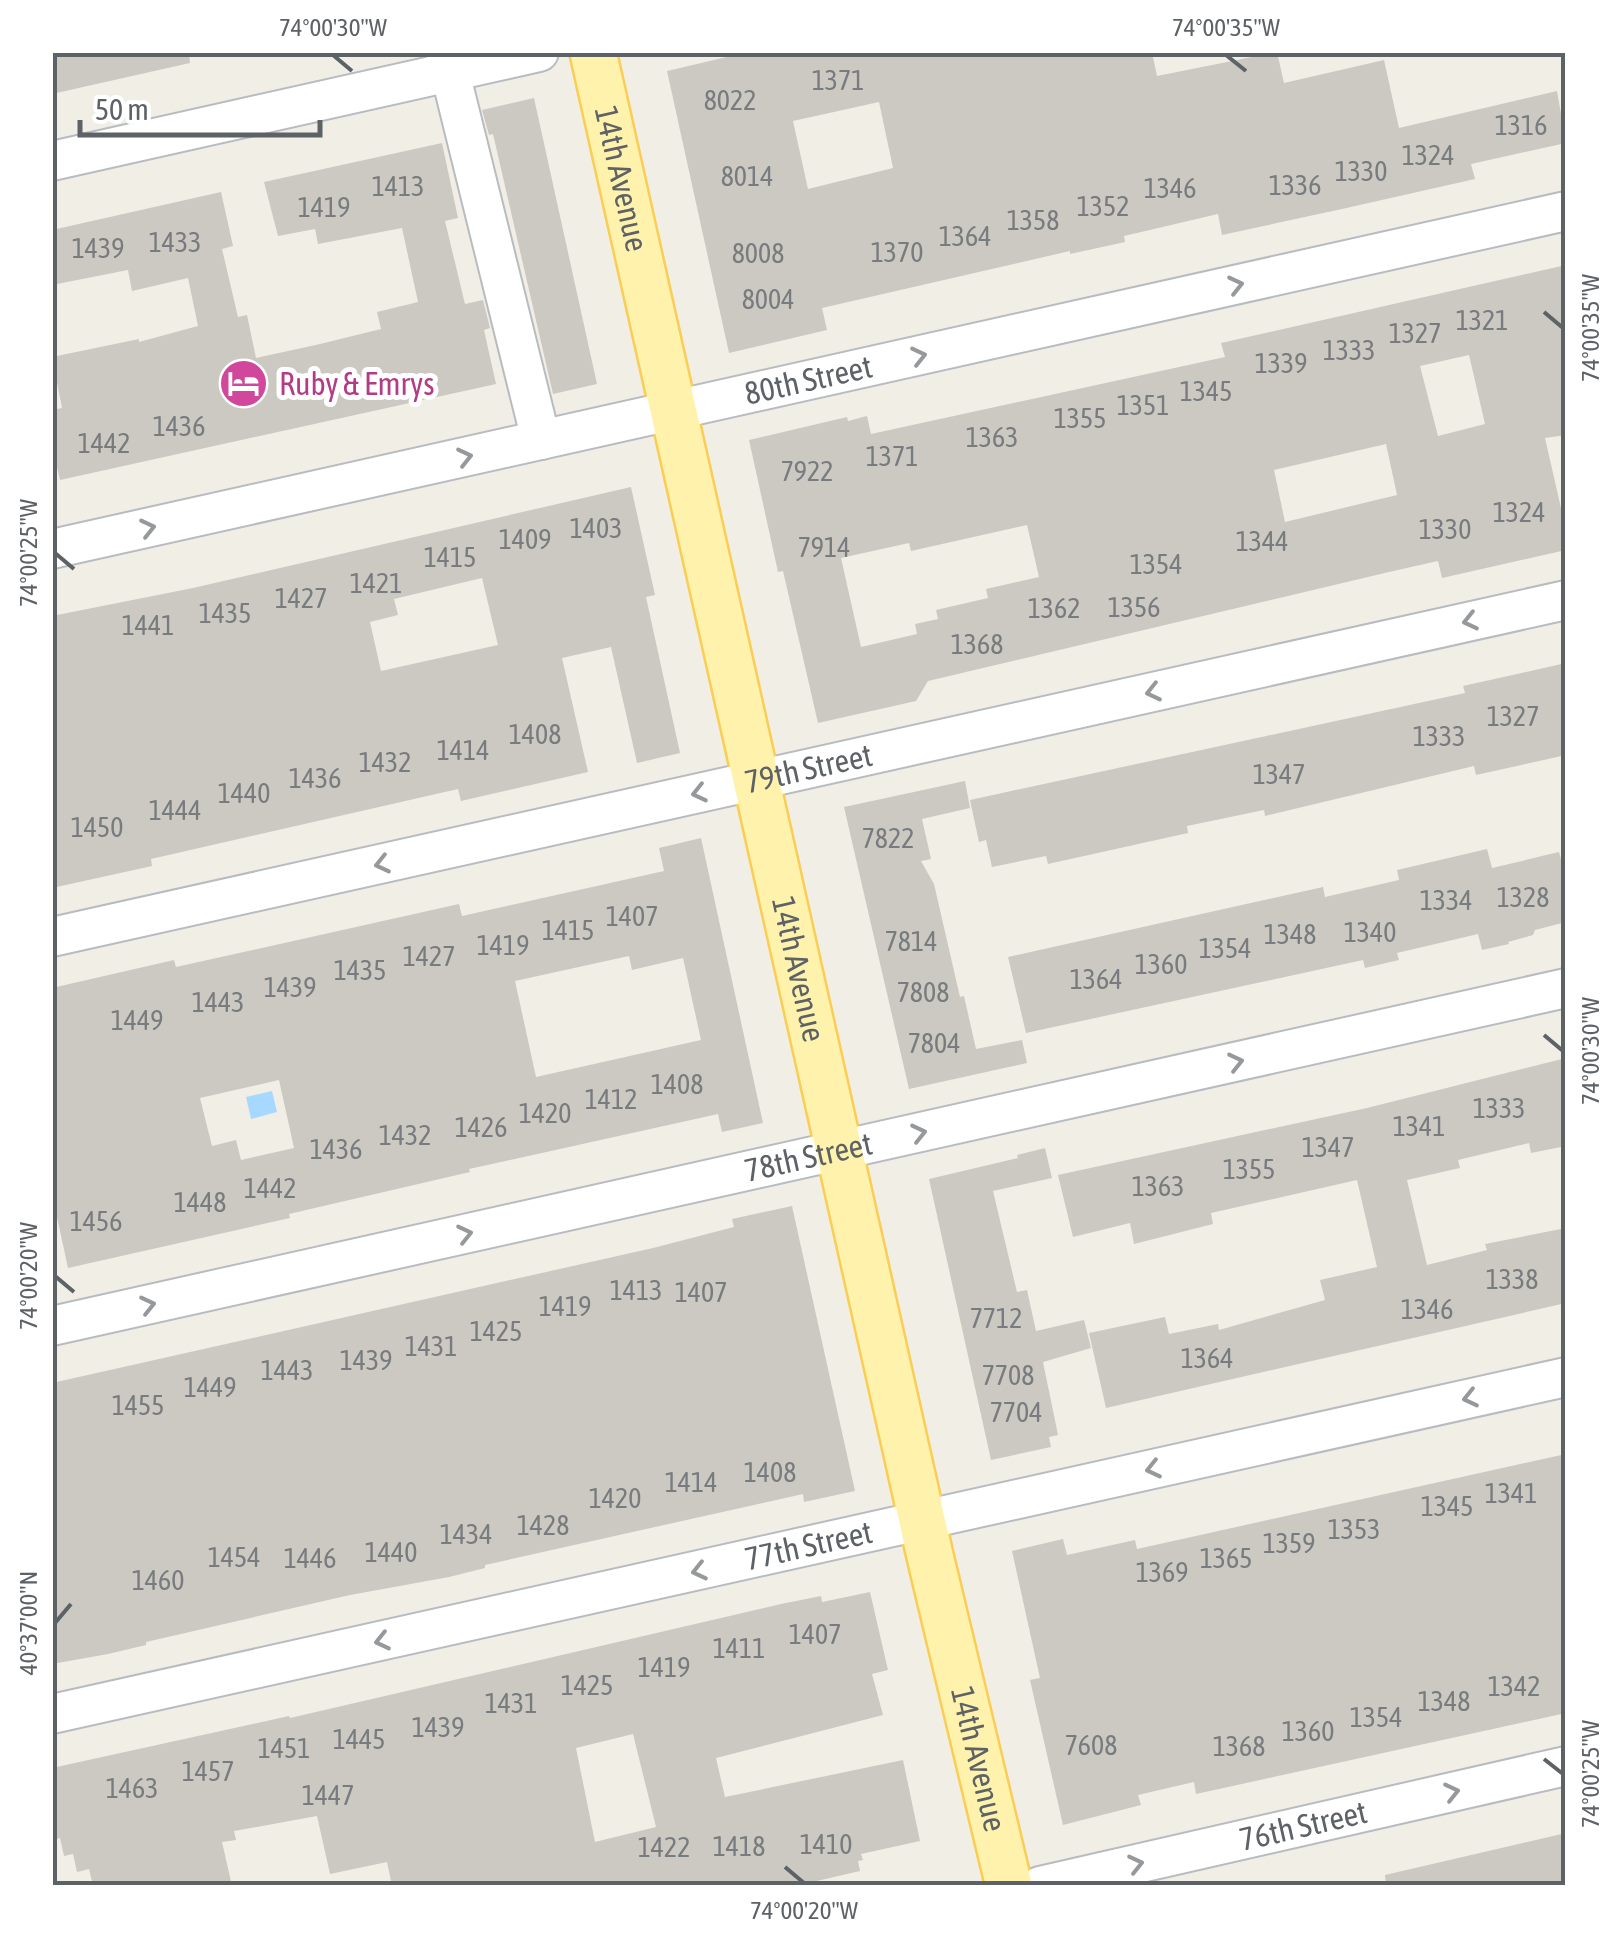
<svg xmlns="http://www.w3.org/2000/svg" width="1618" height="1938" viewBox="0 0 1618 1938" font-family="'Asap Condensed',sans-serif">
<rect width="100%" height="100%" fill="#f1eee6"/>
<!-- water -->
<path fill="#a7d8ff" d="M272 1091 277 1112 251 1119 246 1097Z"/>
<!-- building -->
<path fill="#ccc9c3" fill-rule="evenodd" d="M52 52H189L190 63 52 94Z
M748 52H1152L1157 76 1277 52 1284 83 1384 60 1399 128 1557 91 1566 143 1471 164 1475 179 1342 209 1222 235 1218 214 1124 236 1125 242 1070 254V251L822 308 827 330 729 353 667 71ZM879 102 893 168 808 189 793 121Z
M534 98 597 384 553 394 493 134 489 135 482 110Z
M442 143 458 218 445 221 465 304 483 300 490 328 484 330 496 384 60 480 52 445V410L62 408 52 357 139 339V342L198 326 188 278 132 291 128 270 52 285V230L221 192 233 246 222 249 238 317 247 315 256 358 320 344 381 329 377 312 418 302 402 228 318 244 315 229 278 236 264 182Z
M1566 265V435L1545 438 1566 530V550L1442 578 1438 561 1389 572 928 681 916 701 818 723 783 571 778 572 749 440 847 417 848 421 867 416 871 434 1225 357 1221 343ZM1469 355 1485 424 1438 436 1420 366ZM1386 444 1397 495 1285 522 1274 470ZM1027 525 1039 577 986 589 988 598 936 610 938 619 915 624 917 634 861 647 841 558 909 543 911 551Z
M631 487 655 595 646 597 680 753 637 763 611 647 562 658 588 772 461 801 458 789 151 859 152 866 52 888V745L57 744 52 721V616L193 588ZM482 578 498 645 381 671 370 622 398 615 394 599Z
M1566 663V755L1476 775 1474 766 1265 816 1264 810 1187 826 1188 833 1048 864 1046 856 992 867 986 840 979 842 970 800 1465 693 1463 686Z
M965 781 970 808 922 819 931 859 921 861 934 884 960 997 964 996 976 1049 1022 1040 1027 1063 909 1089 844 807Z
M701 838 763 1123 722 1132 718 1114 469 1169 470 1172 289 1214 290 1218 68 1268 52 1194V988L174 960 176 967 459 904 462 916 664 871 659 848ZM629 956 632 970 683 958 701 1040 536 1077 515 981ZM279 1080 294 1148 241 1160 236 1140 212 1146 200 1098Z
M1487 849 1492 868 1559 852 1566 878V922L1535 930 1533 935 1508 942 1509 944 1482 950 1478 934 1397 953 1399 960 1365 968 1363 960 1026 1033 1008 957 1323 887 1325 897 1399 880 1397 870Z
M1566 1058V1146L1531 1153 1529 1143 1458 1160 1460 1168 1407 1180 1427 1265 1487 1250 1485 1244 1566 1228V1303L1106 1408 1089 1333 1165 1317 1169 1334 1218 1324 1219 1330 1325 1300 1320 1280 1377 1267 1357 1180 1211 1213 1213 1224 1134 1244 1130 1223 1073 1237 1058 1175 1367 1108Z
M1045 1148 1052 1178 993 1191 1017 1292 1027 1290 1036 1331 1084 1320 1091 1348 1043 1362 1058 1435 1049 1437 1051 1447 991 1460 929 1179 1018 1158 1017 1155Z
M792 1206 855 1491 804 1502 803 1494 485 1565V1568L449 1577 350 1595 146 1642V1645L108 1654 52 1664V1383L653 1248 734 1227 732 1219Z
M1566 1454V1713L1196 1794 1194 1782 1138 1795 1141 1805 1063 1825 1030 1680 1040 1678 1012 1551 1063 1539 1067 1555 1135 1540 1137 1549Z
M870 1592 888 1670 872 1674 883 1715 716 1758 725 1797 903 1760 920 1841 861 1854 863 1860 858 1861 860 1871 795 1886H392L387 1862 330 1874 317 1816 234 1831 236 1840 222 1842 232 1886H93L89 1869 77 1872 73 1854 64 1856 60 1838 52 1840V1768L289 1716 290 1718 781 1604 821 1596 822 1602ZM633 1734 656 1827 595 1842 576 1748Z
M1566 1833V1886H1386L1385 1875Z"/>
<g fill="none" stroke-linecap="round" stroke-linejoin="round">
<defs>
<g id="minor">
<path d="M445 52 541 440"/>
<path d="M52 161 539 52"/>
<path id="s1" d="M52 549 1566 211"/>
<path id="s2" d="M52 937 1566 600"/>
<path id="s3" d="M52 1326 1566 988"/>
<path id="s4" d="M52 1714 1566 1377"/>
<path id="s5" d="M1040 1886 1566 1766"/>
</g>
<g id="major">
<path id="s6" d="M593 52 930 1556 1009 1886"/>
</g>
</defs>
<!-- minor casing -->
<use href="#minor" stroke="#b8bcc0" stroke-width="42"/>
<!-- major casing -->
<use href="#major" stroke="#facd55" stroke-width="50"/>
<!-- minor -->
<use href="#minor" stroke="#fff" stroke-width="38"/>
<!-- major -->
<use href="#major" stroke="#fff2ac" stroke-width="45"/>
</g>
<!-- one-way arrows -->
<defs><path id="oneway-chevron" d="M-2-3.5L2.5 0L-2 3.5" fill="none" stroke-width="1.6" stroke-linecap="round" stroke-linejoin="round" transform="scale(2.5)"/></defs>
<g stroke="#96999c">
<use href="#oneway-chevron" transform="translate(1236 285) rotate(-13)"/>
<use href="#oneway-chevron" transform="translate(919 356) rotate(-13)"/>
<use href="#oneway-chevron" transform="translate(465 457) rotate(-13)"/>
<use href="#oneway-chevron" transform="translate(148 528) rotate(-13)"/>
<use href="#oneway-chevron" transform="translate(1470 621) rotate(167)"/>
<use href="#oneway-chevron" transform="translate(1153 692) rotate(167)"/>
<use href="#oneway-chevron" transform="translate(699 793) rotate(167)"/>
<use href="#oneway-chevron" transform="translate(382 864) rotate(167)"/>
<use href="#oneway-chevron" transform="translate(1236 1062) rotate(-13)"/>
<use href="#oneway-chevron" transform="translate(919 1133) rotate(-13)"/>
<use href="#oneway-chevron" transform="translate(465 1234) rotate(-13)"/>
<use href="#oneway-chevron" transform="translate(148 1305) rotate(-13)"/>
<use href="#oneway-chevron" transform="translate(1470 1398) rotate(167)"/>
<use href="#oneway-chevron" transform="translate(1153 1469) rotate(167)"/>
<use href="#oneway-chevron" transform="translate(699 1571) rotate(167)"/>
<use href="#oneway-chevron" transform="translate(382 1641) rotate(167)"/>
<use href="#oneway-chevron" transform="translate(1452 1792) rotate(-13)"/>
<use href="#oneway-chevron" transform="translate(1136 1864) rotate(-13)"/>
</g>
<!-- ticks -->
<path fill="none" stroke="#5d6267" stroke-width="4" d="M333 55 352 71M1226 55 1246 71M1544 312 1563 328M55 553 74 569M1544 1035 1563 1051M55 1276 74 1292M55 1623 71 1604M1544 1759 1563 1774M785 1867 804 1883"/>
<!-- icons -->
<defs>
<symbol id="hotel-disc" viewBox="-11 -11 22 22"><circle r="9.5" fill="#d1479c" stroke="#fff"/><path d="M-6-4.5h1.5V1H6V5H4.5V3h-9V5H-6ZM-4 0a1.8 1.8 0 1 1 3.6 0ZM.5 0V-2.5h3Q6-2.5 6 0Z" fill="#fff"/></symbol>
</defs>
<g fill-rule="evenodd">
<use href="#hotel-disc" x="216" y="356" width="55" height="55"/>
</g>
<g text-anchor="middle" stroke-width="10" stroke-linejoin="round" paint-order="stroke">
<!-- number labels -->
<g font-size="28" fill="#797c7e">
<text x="838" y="90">1371</text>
<text x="730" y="110">8022</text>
<text x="1521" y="135">1316</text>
<text x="1428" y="165">1324</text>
<text x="1361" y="181">1330</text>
<text x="747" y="186">8014</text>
<text x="1295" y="195">1336</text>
<text x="398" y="196">1413</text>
<text x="1170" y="198">1346</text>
<text x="1103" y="216">1352</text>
<text x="324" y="217">1419</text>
<text x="1033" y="230">1358</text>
<text x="965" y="246">1364</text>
<text x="175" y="252">1433</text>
<text x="98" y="258">1439</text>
<text x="897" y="262">1370</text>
<text x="758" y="263">8008</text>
<text x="768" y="309">8004</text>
<text x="1482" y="330">1321</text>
<text x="1415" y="343">1327</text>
<text x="1349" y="360">1333</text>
<text x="1281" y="373">1339</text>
<text x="1206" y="401">1345</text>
<text x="1143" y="415">1351</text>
<text x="1080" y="428">1355</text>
<text x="179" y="436">1436</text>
<text x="992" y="447">1363</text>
<text x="104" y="453">1442</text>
<text x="892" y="466">1371</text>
<text x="807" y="481">7922</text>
<text x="1519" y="522">1324</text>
<text x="596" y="538">1403</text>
<text x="1445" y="539">1330</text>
<text x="525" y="549">1409</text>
<text x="1262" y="551">1344</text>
<text x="824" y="557">7914</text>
<text x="450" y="567">1415</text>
<text x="1156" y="574">1354</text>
<text x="376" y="593">1421</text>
<text x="301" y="608">1427</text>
<text x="1134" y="617">1356</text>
<text x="1054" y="618">1362</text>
<text x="225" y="623">1435</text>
<text x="148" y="635">1441</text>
<text x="977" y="654">1368</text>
<text x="1513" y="726">1327</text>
<text x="535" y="744">1408</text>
<text x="1439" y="746">1333</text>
<text x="463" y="760">1414</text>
<text x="385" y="772">1432</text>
<text x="1279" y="784">1347</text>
<text x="315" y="788">1436</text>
<text x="244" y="803">1440</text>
<text x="175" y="820">1444</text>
<text x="97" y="837">1450</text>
<text x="888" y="848">7822</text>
<text x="1523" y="907">1328</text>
<text x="1446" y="910">1334</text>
<text x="632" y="926">1407</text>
<text x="568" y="940">1415</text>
<text x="1370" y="942">1340</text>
<text x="1290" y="944">1348</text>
<text x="911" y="951">7814</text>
<text x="503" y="955">1419</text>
<text x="1225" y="958">1354</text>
<text x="429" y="966">1427</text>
<text x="1161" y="974">1360</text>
<text x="360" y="980">1435</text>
<text x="1096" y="989">1364</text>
<text x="290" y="997">1439</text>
<text x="923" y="1002">7808</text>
<text x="218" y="1012">1443</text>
<text x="137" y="1030">1449</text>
<text x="934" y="1053">7804</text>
<text x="677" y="1094">1408</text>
<text x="611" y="1109">1412</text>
<text x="1499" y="1118">1333</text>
<text x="545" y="1123">1420</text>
<text x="1419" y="1136">1341</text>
<text x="481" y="1137">1426</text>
<text x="405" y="1145">1432</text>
<text x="1328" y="1157">1347</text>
<text x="336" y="1159">1436</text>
<text x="1249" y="1179">1355</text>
<text x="1158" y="1196">1363</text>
<text x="270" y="1198">1442</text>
<text x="200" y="1212">1448</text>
<text x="96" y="1231">1456</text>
<text x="1512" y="1289">1338</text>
<text x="636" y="1300">1413</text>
<text x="701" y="1302">1407</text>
<text x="565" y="1316">1419</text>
<text x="1427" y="1319">1346</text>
<text x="996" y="1328">7712</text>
<text x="496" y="1341">1425</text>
<text x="431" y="1356">1431</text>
<text x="1207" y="1368">1364</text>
<text x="366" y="1370">1439</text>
<text x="287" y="1380">1443</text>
<text x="1008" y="1385">7708</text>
<text x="210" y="1397">1449</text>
<text x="138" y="1415">1455</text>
<text x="1016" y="1422">7704</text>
<text x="770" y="1482">1408</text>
<text x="691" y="1492">1414</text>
<text x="1511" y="1503">1341</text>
<text x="615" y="1508">1420</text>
<text x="1447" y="1516">1345</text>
<text x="543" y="1535">1428</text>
<text x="1354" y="1539">1353</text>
<text x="466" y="1544">1434</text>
<text x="1289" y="1553">1359</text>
<text x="391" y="1562">1440</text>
<text x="234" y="1567">1454</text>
<text x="310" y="1568">1446</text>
<text x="1226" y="1568">1365</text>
<text x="1162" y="1582">1369</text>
<text x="158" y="1590">1460</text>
<text x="815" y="1644">1407</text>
<text x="739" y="1658">1411</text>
<text x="664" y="1677">1419</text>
<text x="587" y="1695">1425</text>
<text x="1514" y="1696">1342</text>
<text x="1444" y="1711">1348</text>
<text x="511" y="1713">1431</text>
<text x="1376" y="1727">1354</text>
<text x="438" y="1737">1439</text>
<text x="1308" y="1741">1360</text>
<text x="359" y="1749">1445</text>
<text x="1091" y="1755">7608</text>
<text x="1239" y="1756">1368</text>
<text x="284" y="1758">1451</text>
<text x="208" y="1781">1457</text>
<text x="132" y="1798">1463</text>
<text x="328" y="1805">1447</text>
<text x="826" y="1854">1410</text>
<text x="739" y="1856">1418</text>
<text x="664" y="1857">1422</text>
</g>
<!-- street labels -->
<g font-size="32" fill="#5d6267" stroke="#fff">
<text dy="11" stroke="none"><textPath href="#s6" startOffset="130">14th Avenue</textPath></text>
<text dy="11" stroke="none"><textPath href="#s1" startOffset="775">80th Street</textPath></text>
<text dy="11" stroke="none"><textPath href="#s2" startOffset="775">79th Street</textPath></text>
<text dy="11" stroke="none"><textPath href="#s6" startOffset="940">14th Avenue</textPath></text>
<text dy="11" stroke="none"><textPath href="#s3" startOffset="775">78th Street</textPath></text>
<text dy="11" stroke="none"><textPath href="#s4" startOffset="775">77th Street</textPath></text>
<text dy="11" stroke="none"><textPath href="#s6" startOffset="1750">14th Avenue</textPath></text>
<text dy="11" stroke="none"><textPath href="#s5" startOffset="270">76th Street</textPath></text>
</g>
<!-- hotel labels -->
<g font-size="32" fill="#b23c85" stroke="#fff" text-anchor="start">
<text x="279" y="395">Ruby &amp; Emrys</text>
</g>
</g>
<!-- border -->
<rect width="1618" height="1938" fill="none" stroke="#ffffff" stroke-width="110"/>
<!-- scale -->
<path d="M80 120v15h240v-15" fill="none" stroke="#5d6267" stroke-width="5"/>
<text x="95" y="120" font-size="30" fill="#5d6267" stroke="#ffffff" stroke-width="8" paint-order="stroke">50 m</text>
<rect x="55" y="55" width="1508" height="1828" fill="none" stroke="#5d6267" stroke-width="4"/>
<g font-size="25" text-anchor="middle" fill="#5d6267">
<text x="333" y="36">74°00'30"W</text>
<text x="1226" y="36">74°00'35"W</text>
<text transform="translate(1590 328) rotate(-90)" y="9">74°00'35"W</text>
<text transform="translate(28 553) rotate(-90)" y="9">74°00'25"W</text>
<text transform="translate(1590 1051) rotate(-90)" y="9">74°00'30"W</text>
<text transform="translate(28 1276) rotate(-90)" y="9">74°00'20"W</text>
<text transform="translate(28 1623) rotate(-90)" y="9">40°37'00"N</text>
<text transform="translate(1590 1774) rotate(-90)" y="9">74°00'25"W</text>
<text x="804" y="1919">74°00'20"W</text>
</g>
</svg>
